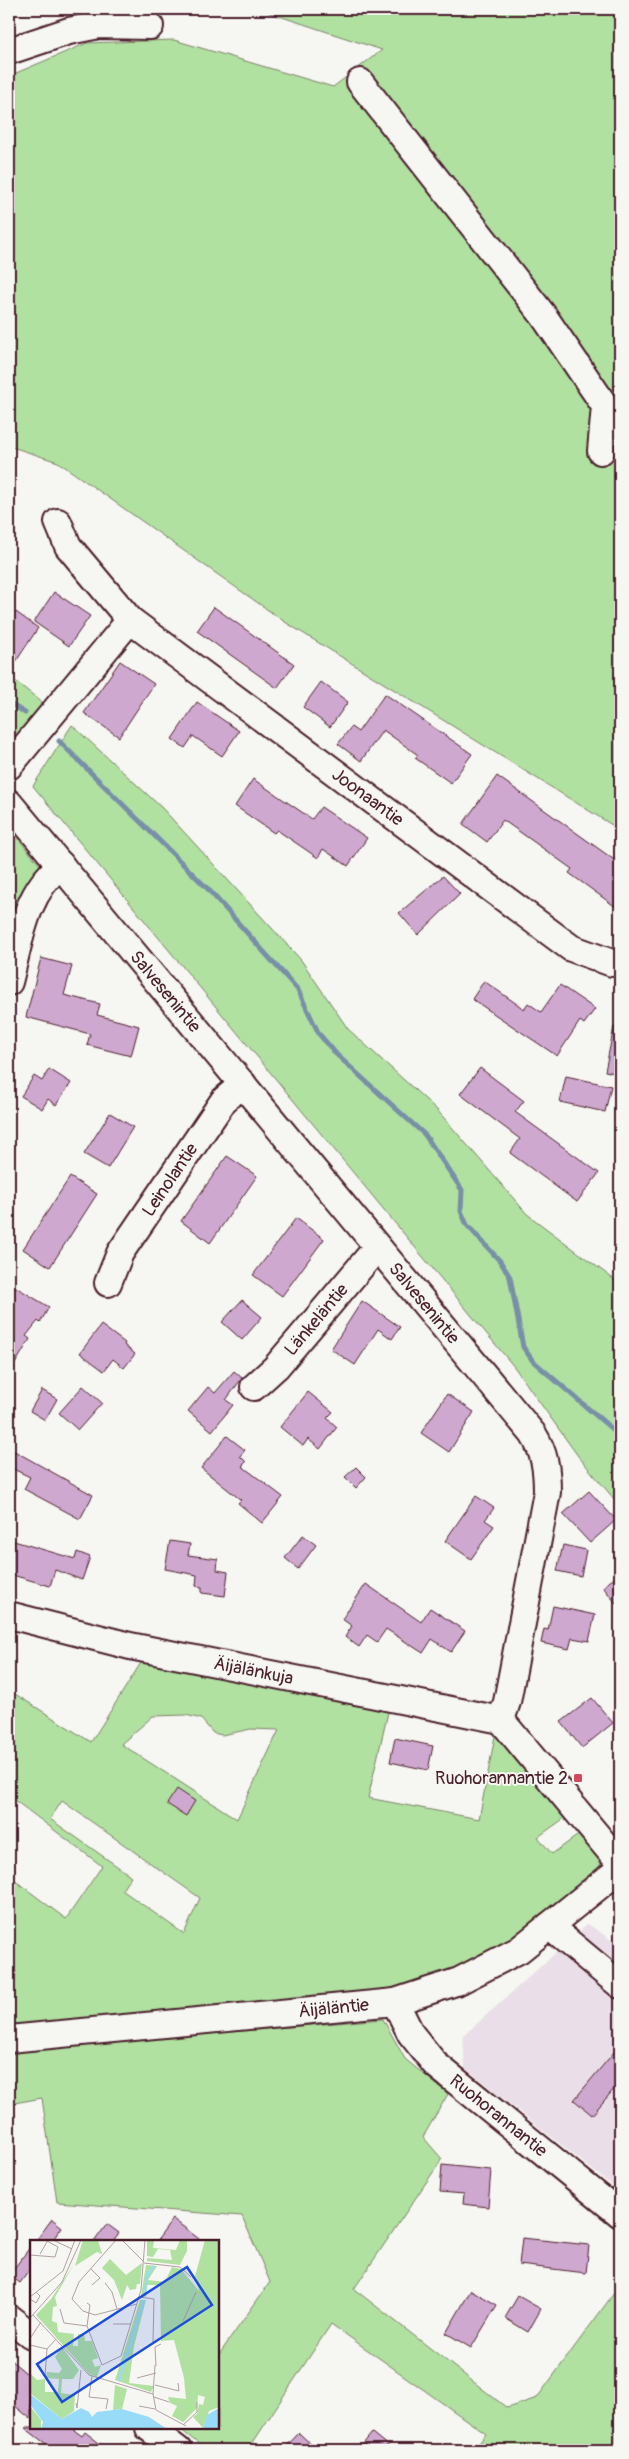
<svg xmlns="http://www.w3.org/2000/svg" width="629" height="2459" viewBox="0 0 629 2459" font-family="Pangolin,sans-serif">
<rect width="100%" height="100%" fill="#f6f6f2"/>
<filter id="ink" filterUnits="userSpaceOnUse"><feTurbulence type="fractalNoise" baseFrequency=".02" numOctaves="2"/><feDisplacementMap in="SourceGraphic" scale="10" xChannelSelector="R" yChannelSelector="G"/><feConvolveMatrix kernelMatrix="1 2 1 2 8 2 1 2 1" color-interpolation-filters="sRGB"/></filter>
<g filter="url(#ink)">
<!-- built -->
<path fill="#eadfe8" d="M588 1924 620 1946V2192L465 2068 463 2036Z"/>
<!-- green -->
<path fill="#b0e1a1" stroke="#7d8066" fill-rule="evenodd" d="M258 9H620V830L285 622 58 462 9 446V76L87 43 174 40 333 87 382 50Z
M9 676 44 704 9 744Z
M72 725 162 808 301 960 348 1029 437 1110 527 1214 620 1284V1506L578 1456 515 1368 33 786Z
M9 828 40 865 21 916 9 914Z
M144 1658 389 1708 368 1798 479 1819 496 1731 566 1817 538 1837 552 1854 581 1833 602 1862 589 1882 506 1945 440 1977 382 1992 9 2027V1876L66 1919 102 1866 9 1796V1697L12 1692 91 1742ZM186 1715 201 1719 213 1733 222 1735 251 1729 279 1730 237 1819 121 1744 153 1716ZM62 1801 200 1898 184 1934 122 1890 131 1876 50 1819Z
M383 2019 405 2059 448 2094 423 2137 442 2159 354 2289 507 2408 537 2398 620 2285V2450H474L486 2434 331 2324 248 2450H206L179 2428H218V2356L270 2282 242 2216 57 2202 42 2098 9 2104V2051Z"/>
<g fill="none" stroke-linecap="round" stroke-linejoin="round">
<!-- stream -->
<path stroke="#7890a7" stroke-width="5" d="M9 703 25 713
M59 741 207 888 298 990 319 1034 337 1055 425 1135 462 1190 461 1211 467 1225 500 1261 510 1277 523 1347 533 1361 620 1436"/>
</g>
<!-- building -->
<path fill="#cfa8d0" stroke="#4a1f2b" d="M54 592 90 616 69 646 34 622Z
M214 607 294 664 277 688 197 631Z
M16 612 38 628 9 672V623Z
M120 661 154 684 119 737 84 713Z
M321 682 348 702 330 727 303 707Z
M385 694 472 754 451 783 415 758 418 755 383 730 361 761 338 744 351 727 358 732Z
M197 702 239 731 222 756 193 736 185 748 172 739Z
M497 776 620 864V910L569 873 572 869 503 820 487 842 463 824Z
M253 779 312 819 321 807 367 838 348 866 323 849 318 858 277 830 274 833 235 806Z
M443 876 460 894 418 935 399 913Z
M41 958 72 966 64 995 100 1004 97 1015 139 1026 131 1056 87 1045 90 1034 26 1017Z
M484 981 524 1009 528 1003 541 1012 560 985 595 1009 584 1024 580 1021 557 1056 472 999Z
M614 1027 620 1028V1074L605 1071Z
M480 1068 524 1101 515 1112 599 1173 577 1202 510 1153 520 1139 460 1094Z
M49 1069 71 1083 56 1105 48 1099 42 1109 21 1096 34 1076 42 1081Z
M566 1076 611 1086 605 1112 560 1102Z
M110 1113 133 1127 108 1168 84 1154Z
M227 1156 257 1176 210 1243 181 1221Z
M70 1177 97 1194 50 1267 23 1249Z
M296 1218 324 1239 282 1296 253 1275Z
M9 1283 49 1307 40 1323 38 1321 26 1336 30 1339 9 1374Z
M242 1300 262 1317 242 1340 222 1322Z
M362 1301 400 1327 392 1339 378 1329 355 1365 331 1349Z
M101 1325 125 1343 124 1345 135 1354 124 1368 113 1359 104 1371 80 1353Z
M234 1371 242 1378 226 1400 233 1405 212 1431 188 1411 208 1387 215 1393Z
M83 1386 102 1403 78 1430 59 1413Z
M42 1390 57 1399 45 1420 30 1411Z
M308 1392 333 1412 327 1418 337 1427 320 1449 308 1439 303 1446 280 1427Z
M447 1394 474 1412 449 1452 421 1433Z
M227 1436 245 1450 240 1456 246 1462 242 1466 283 1497 262 1523 238 1503 241 1500 201 1468Z
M9 1448 93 1495 80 1519 24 1489 30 1477 9 1467Z
M356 1467 366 1477 356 1488 345 1477Z
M589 1491 616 1520 590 1543 563 1514Z
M476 1496 494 1508 485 1520 494 1526 471 1559 445 1541Z
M303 1535 316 1545 298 1569 285 1558Z
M14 1541 75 1559 77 1552 90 1557 82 1580 55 1570 50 1586 9 1574V1544L12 1545Z
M170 1541 190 1544 188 1555 218 1559 217 1570 228 1572 225 1596 202 1593V1587L196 1586 197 1575 165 1569Z
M563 1545 586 1550 581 1576 557 1571Z
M620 1573V1608L603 1587Z
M366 1584 421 1622 430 1608 465 1631 451 1652 432 1639 423 1653 386 1629 377 1642 367 1635 359 1647 345 1637 352 1626 342 1619Z
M553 1606 595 1615 589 1641 572 1638 569 1649 541 1643 544 1629 548 1630Z
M592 1698 613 1723 582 1748 561 1722Z
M395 1738 433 1746 428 1770 390 1762Z
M177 1789 195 1801 186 1816 167 1804Z
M620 2045V2082L592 2115 574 2100Z
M442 2165 491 2170 488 2207 463 2204 464 2194 440 2192Z
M52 2219 62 2227 51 2242H35Z
M173 2219 203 2242H156Z
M107 2224 119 2233 112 2242H94Z
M522 2238 589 2245 586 2273 519 2265Z
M31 2246V2268L20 2283 9 2275Z
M471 2290 497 2305 471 2348 446 2333Z
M518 2296 541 2309 528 2332 505 2318Z
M9 2359 31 2377V2419L9 2401Z
M25 2428H71L82 2436 85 2432 108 2450H54Z
M299 2433 317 2450H283Z
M372 2433 393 2450H358Z"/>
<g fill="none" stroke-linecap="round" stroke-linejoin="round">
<defs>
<g id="minor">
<path d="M9 51 69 31 99 25 150 26"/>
<path d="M360 82 543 315 605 406 601 451"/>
<path d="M58 522 68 546 130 620"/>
<path id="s1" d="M9 766 130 620 571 948 612 963"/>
<path id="s2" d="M9 803 533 1434C545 1453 547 1470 547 1492L507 1702 501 1720"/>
<path d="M9 982C20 940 25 893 61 865"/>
<path id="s3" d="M108 1283 120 1253 224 1100 243 1084"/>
<path id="s4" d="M254 1387 276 1367 369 1257 379 1249"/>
<path id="s5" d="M9 1615 130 1646 501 1720"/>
<path d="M501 1720 620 1863"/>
<path d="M549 1926 620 1985"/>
<path id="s6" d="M395 2002 411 2034 435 2064 620 2214"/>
<path id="s7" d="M9 2039 395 2002 459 1981 519 1950 620 1869"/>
<path d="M9 2318 31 2335"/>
<path d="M149 2428 178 2450"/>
</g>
</defs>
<!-- minor casing -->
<use href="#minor" stroke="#4a1f2b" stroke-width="30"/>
<!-- minor -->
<use href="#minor" stroke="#f6f6f2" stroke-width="26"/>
</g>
</g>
<!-- markers -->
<rect fill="#d1495b" stroke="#f6f6f2" stroke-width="2" x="573" y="1773" width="10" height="10" rx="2.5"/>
<g text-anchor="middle" stroke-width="4" stroke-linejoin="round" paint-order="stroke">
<!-- street labels -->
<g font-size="18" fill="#4a1f2b" stroke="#f6f6f2">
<text dy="6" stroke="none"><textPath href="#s1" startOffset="486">Joonaantie</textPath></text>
<text dy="6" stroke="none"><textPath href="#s2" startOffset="245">Salvesenintie</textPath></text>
<text dy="6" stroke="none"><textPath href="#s3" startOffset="121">Leinolantie</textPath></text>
<text dy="6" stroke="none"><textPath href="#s2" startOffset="650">Salvesenintie</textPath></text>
<text dy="6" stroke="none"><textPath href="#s4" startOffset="92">Länkeläntie</textPath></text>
<text dy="6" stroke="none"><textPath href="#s5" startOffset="251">Äijälänkuja</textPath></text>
<text dy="6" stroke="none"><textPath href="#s7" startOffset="326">Äijäläntie</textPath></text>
<text dy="6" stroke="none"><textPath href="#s6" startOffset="156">Ruohorannantie</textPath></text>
</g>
<!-- poi labels -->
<g font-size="18" fill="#4a1f2b" stroke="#f6f6f2" text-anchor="end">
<text x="568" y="1784">Ruohorannantie 2</text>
</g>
</g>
<!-- overview -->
<g transform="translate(30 2240)">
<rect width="189" height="189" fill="#f6f6f2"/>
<path d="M53 0H68L72 14 67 12 45 26ZM117 0H124L123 8 146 10 150 0H157V11L150 25 117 21V18L142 20 140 10 128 9 123 17 117 16ZM175 0H189V167L179 171 173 188 163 177 167 174 169 164 173 165 175 157 168 155 167 168 153 182 142 176 147 166 140 163 138 157 156 159 154 138 144 100 131 101 130 45H117L116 57 111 56 116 25 127 26 118 40 135 42 142 27 151 29 169 51 165 36ZM80 19 96 35 112 23 110 44H107L106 49 100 50 97 45 92 60 84 40 72 28ZM44 24 25 57 27 66 23 67 22 81 27 83 28 92 44 94 43 106H48V94H54L55 101H62L68 118 62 120 65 127 71 125 67 137 59 134 6 75 21 59ZM110 60H116L104 106 99 143 124 146 121 152 85 140ZM32 107 49 130 43 139H32L31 153 45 155 44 171 32 179 0 153V133L7 140 15 139V152H28L29 139 16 138 17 132 29 133 32 129 25 117ZM85 145 97 149 92 169 83 170ZM0 166 11 180V189H0Z" fill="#b0e1a1"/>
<path d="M0 154 32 179 51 168 59 172 62 177 67 172 92 169 119 177 137 189H11L13 182 0 164ZM189 168V189H173L177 175Z" fill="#97dbf9"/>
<path fill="none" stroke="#97dbf9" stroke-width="2.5" d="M115 56 117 36 124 26M89 141 114 60M0 157 24 189"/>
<path fill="none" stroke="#b1a0a2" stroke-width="1" d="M23 0 42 9M86 0 49 42 42 59 53 71 65 75 107 64M92 0 114 22M10 14 18 0M0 15 25 17 28 7 17 1M114 23 150 27 161 37M61 29 70 38 62 45M75 43 82 52 87 69M0 57 33 31 45 0M109 57 124 59 123 102M0 59 6 63 10 56 6 52M57 63 60 65 57 86 72 125M30 69 34 83 57 86M3 75 59 135 123 154 125 125M0 78 32 42 51 0M153 81 166 52M83 84H101M1 97 11 82M0 105 17 109M72 125 91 116 111 50 115 0M126 126 125 107 131 104M62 136 59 157 78 159 76 169M15 137 17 109 26 99M107 138 126 133M125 145 149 151 148 143M123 154 126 170 156 186M124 157 139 162M46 163 47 168 51 130M109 166 125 169M153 185 167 172V162"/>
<path fill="#1d4ed8" fill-opacity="0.15" stroke="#1d4ed8" stroke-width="2.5" d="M157 27 182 65 32 162 7 124Z"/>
<rect width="189" height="189" fill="none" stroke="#4a1f2b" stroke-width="2.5"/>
</g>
<!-- margin -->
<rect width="629" height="2459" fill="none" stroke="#f6f6f2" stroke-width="30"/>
<rect x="15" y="15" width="599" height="2429" fill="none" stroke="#4a1f2b" stroke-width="2" filter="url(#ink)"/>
</svg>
